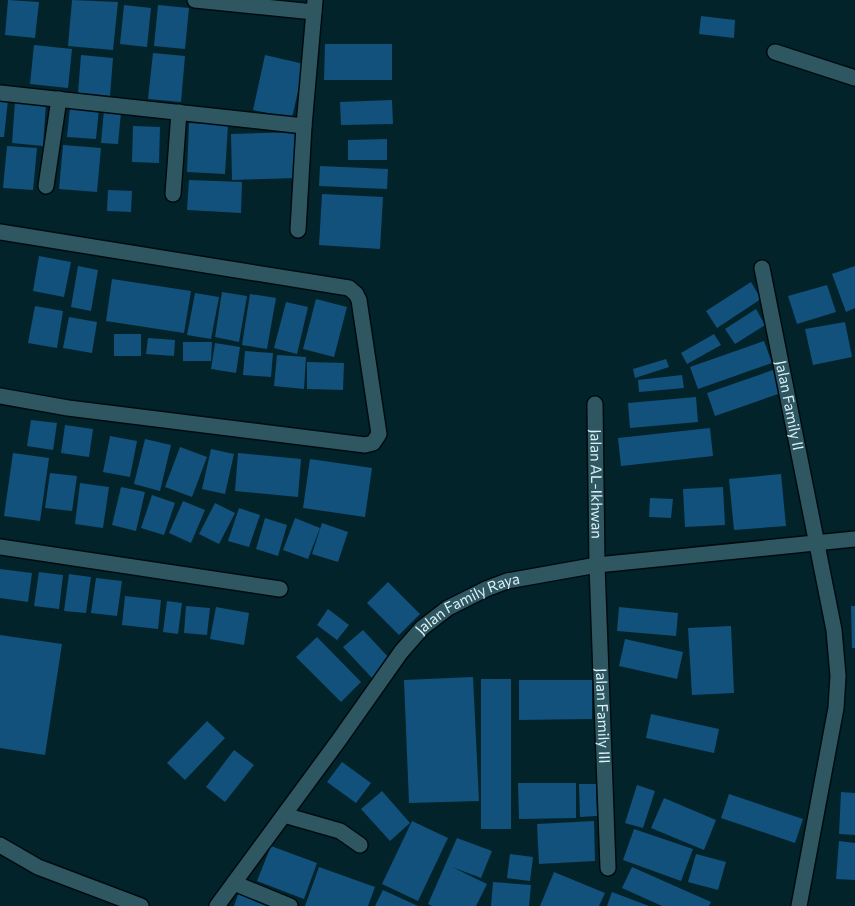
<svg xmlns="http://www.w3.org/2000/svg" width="855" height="906" viewBox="0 0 855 906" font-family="Commissioner,sans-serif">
<rect width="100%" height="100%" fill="#03232b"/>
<!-- building -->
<path fill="#12517c" d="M8 0 39 2 35 38 5 35Z
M72 0 118 2 113 50 68 46Z
M124 5 151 8 147 47 120 44Z
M158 5 189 8 185 49 154 46Z
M701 16 735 20 734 38 699 34Z
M325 44H392V80H324Z
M34 45 72 49 68 88 30 84Z
M153 53 185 56 181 102 148 99Z
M81 55 113 58 110 96 78 93Z
M265 55 304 64 292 118 253 110Z
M0 100H8L4 137H0Z
M392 100 393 124 341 125 340 102Z
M15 102 46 104 43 146 12 143Z
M70 107 99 109 96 139 67 137Z
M104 110 121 112 118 144 101 143Z
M189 123 228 125 225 174 187 172Z
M133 126 160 127 159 163 132 162Z
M295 132 297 178 232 180 231 134Z
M387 139V160H348V140Z
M63 145 101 148 97 192 59 189Z
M7 146 37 148 33 190 3 188Z
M320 166 388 169 387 189 319 186Z
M189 180 242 182 241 213 187 210Z
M108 190 132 191 131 212 107 211Z
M322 194 383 197 380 249 319 245Z
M39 256 71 262 64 297 33 291Z
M78 266 98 270 91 311 71 307Z
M855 266V308L846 312 832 274Z
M112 279 191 291 184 333 106 321Z
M751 282 761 299 717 328 706 311Z
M827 285 836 312 797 324 788 296Z
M222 292 247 296 239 342 215 337Z
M195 293 219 297 211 339 187 335Z
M250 294 276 298 267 349 242 345Z
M316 299 347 307 334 357 303 349Z
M286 302 308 307 297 354 274 348Z
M35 306 63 311 57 348 28 343Z
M756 309 765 325 735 344 725 329Z
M69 317 97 322 92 353 63 348Z
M845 322 852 357 813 365 805 329Z
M114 334H141V356H114Z
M714 334 721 345 687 364 681 353Z
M148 338 175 340 174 356 146 354Z
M764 341 772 363 698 389 690 367Z
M183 342H212L211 361H183Z
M215 343 240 347 236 373 211 369Z
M245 351 273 353 271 377 243 375Z
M277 355 306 357 304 389 274 386Z
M666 359 669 367 635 378 633 369Z
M307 362 344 363 343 390 307 389Z
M773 370 781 393 715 416 707 393Z
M682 375 684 388 639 392 638 380Z
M696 397 698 422 630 428 628 403Z
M31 420 57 423 53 450 27 446Z
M65 425 93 429 89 457 61 453Z
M710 428 713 456 621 466 618 438Z
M110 436 137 441 130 477 103 472Z
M145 439 171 445 160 491 134 484Z
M180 447 207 457 192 497 165 487Z
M211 449 234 454 225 494 202 489Z
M13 453 49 458 40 521 4 516Z
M238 453 301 459 298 497 235 491Z
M310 459 372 468 365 517 303 508Z
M50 473 77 476 72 511 45 508Z
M781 474 786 526 734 530 729 479Z
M80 483 109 487 103 528 75 524Z
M121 487 145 492 136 531 112 525Z
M723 487 725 525 685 527 683 489Z
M152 495 175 503 164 535 141 528Z
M650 498 673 499 671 518 649 517Z
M183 501 205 510 191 543 169 533Z
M215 503 235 513 219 544 199 534Z
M239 508 260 515 249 547 228 541Z
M265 518 287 525 278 556 256 549Z
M295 518 320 528 308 559 283 550Z
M322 523 348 532 338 562 312 554Z
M0 569 32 573 28 602 0 598Z
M39 572 63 575 59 609 34 606Z
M69 574 91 577 86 613 64 611Z
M96 578 122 581 117 616 91 613Z
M388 582 420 614 399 635 367 603Z
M125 596 161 600 158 629 122 625Z
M167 601 182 603 178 634 163 632Z
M186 606 210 608 207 635 184 633Z
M851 606H855V648H852Z
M216 607 249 613 244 645 210 639Z
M619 607 678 613 676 636 617 631Z
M328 609 349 625 337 640 317 625Z
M731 626 734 693 692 695 688 628Z
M363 630 391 660 372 678 343 647Z
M0 635 62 644 45 755 0 748Z
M317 637 361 682 341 702 296 657Z
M625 639 683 652 677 679 619 666Z
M473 677 479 801 409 803 404 680Z
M481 679H511V829H481Z
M519 680H592V719L519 720Z
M651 714 719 729 714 753 646 738Z
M207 721 225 738 185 780 167 763Z
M234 750 254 765 225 802 206 787Z
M342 762 371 783 356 803 327 782Z
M518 783H576V818L519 819Z
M579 784H596L597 816 580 817Z
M637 785 655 791 643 828 625 823Z
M382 791 410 823 390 841 361 809Z
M841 792 855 793V835L839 834Z
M729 794 803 819 795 843 721 818Z
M664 798 716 820 704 850 651 828Z
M412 821 448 838 418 901 382 884Z
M594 821 595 861 539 864 537 824Z
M634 829 693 849 681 881 623 860Z
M457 838 492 851 481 878 452 867 487 884 476 906H432L428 904Z
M839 841 855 843V880L836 879Z
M271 846 317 863 304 899 257 881Z
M510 854 533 857 530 881 507 878Z
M696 854 726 862 718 890 688 882Z
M319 867 375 887 368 906H305Z
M632 867 711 902 709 906H662L622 888Z
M554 872 605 893 599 906H540Z
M493 882 531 885 529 906H491Z
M240 889 272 906H234Z
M383 890 418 906H375Z
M612 892 649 906H607Z"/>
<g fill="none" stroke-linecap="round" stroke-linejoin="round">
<defs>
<g id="street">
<path d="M195 0 314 12"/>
<path d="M775 52 855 78"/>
<path d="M0 93 304 126"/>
<path d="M46 186 59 99"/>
<path d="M173 194 179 112"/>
<path d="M298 230 304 126 315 0"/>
<path d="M0 232 349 288 356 294 359 300 379 434 373 443 365 445 68 408 0 396"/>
<path id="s1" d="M762 268 834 630 838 676 836 708 799 906"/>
<path id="s2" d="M595 404 597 565 608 868"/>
<path d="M0 547 280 589"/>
<path d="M284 815 340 831 360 845"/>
<path d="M0 845 38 867 141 906"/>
<path d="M234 883 290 906"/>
<path id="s3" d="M217 906 339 740 401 652 422 628 448 608 486 589 507 581 597 565 855 539"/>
</g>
</defs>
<!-- street casing -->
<use href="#street" stroke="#000b10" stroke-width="18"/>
<!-- street -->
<use href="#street" stroke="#2f5762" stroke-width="15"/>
</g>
<g text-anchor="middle" stroke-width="4" stroke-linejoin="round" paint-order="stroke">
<!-- street labels -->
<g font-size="15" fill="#dbf1f7" stroke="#03232b">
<text dy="5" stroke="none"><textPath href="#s1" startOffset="140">Jalan Family II</textPath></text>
<text dy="5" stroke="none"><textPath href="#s2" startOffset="80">Jalan AL-Ikhwan</textPath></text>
<text dy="5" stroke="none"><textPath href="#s3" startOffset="398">Jalan Family Raya</textPath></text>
<text dy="5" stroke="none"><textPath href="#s2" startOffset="312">Jalan Family III</textPath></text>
</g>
</g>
</svg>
